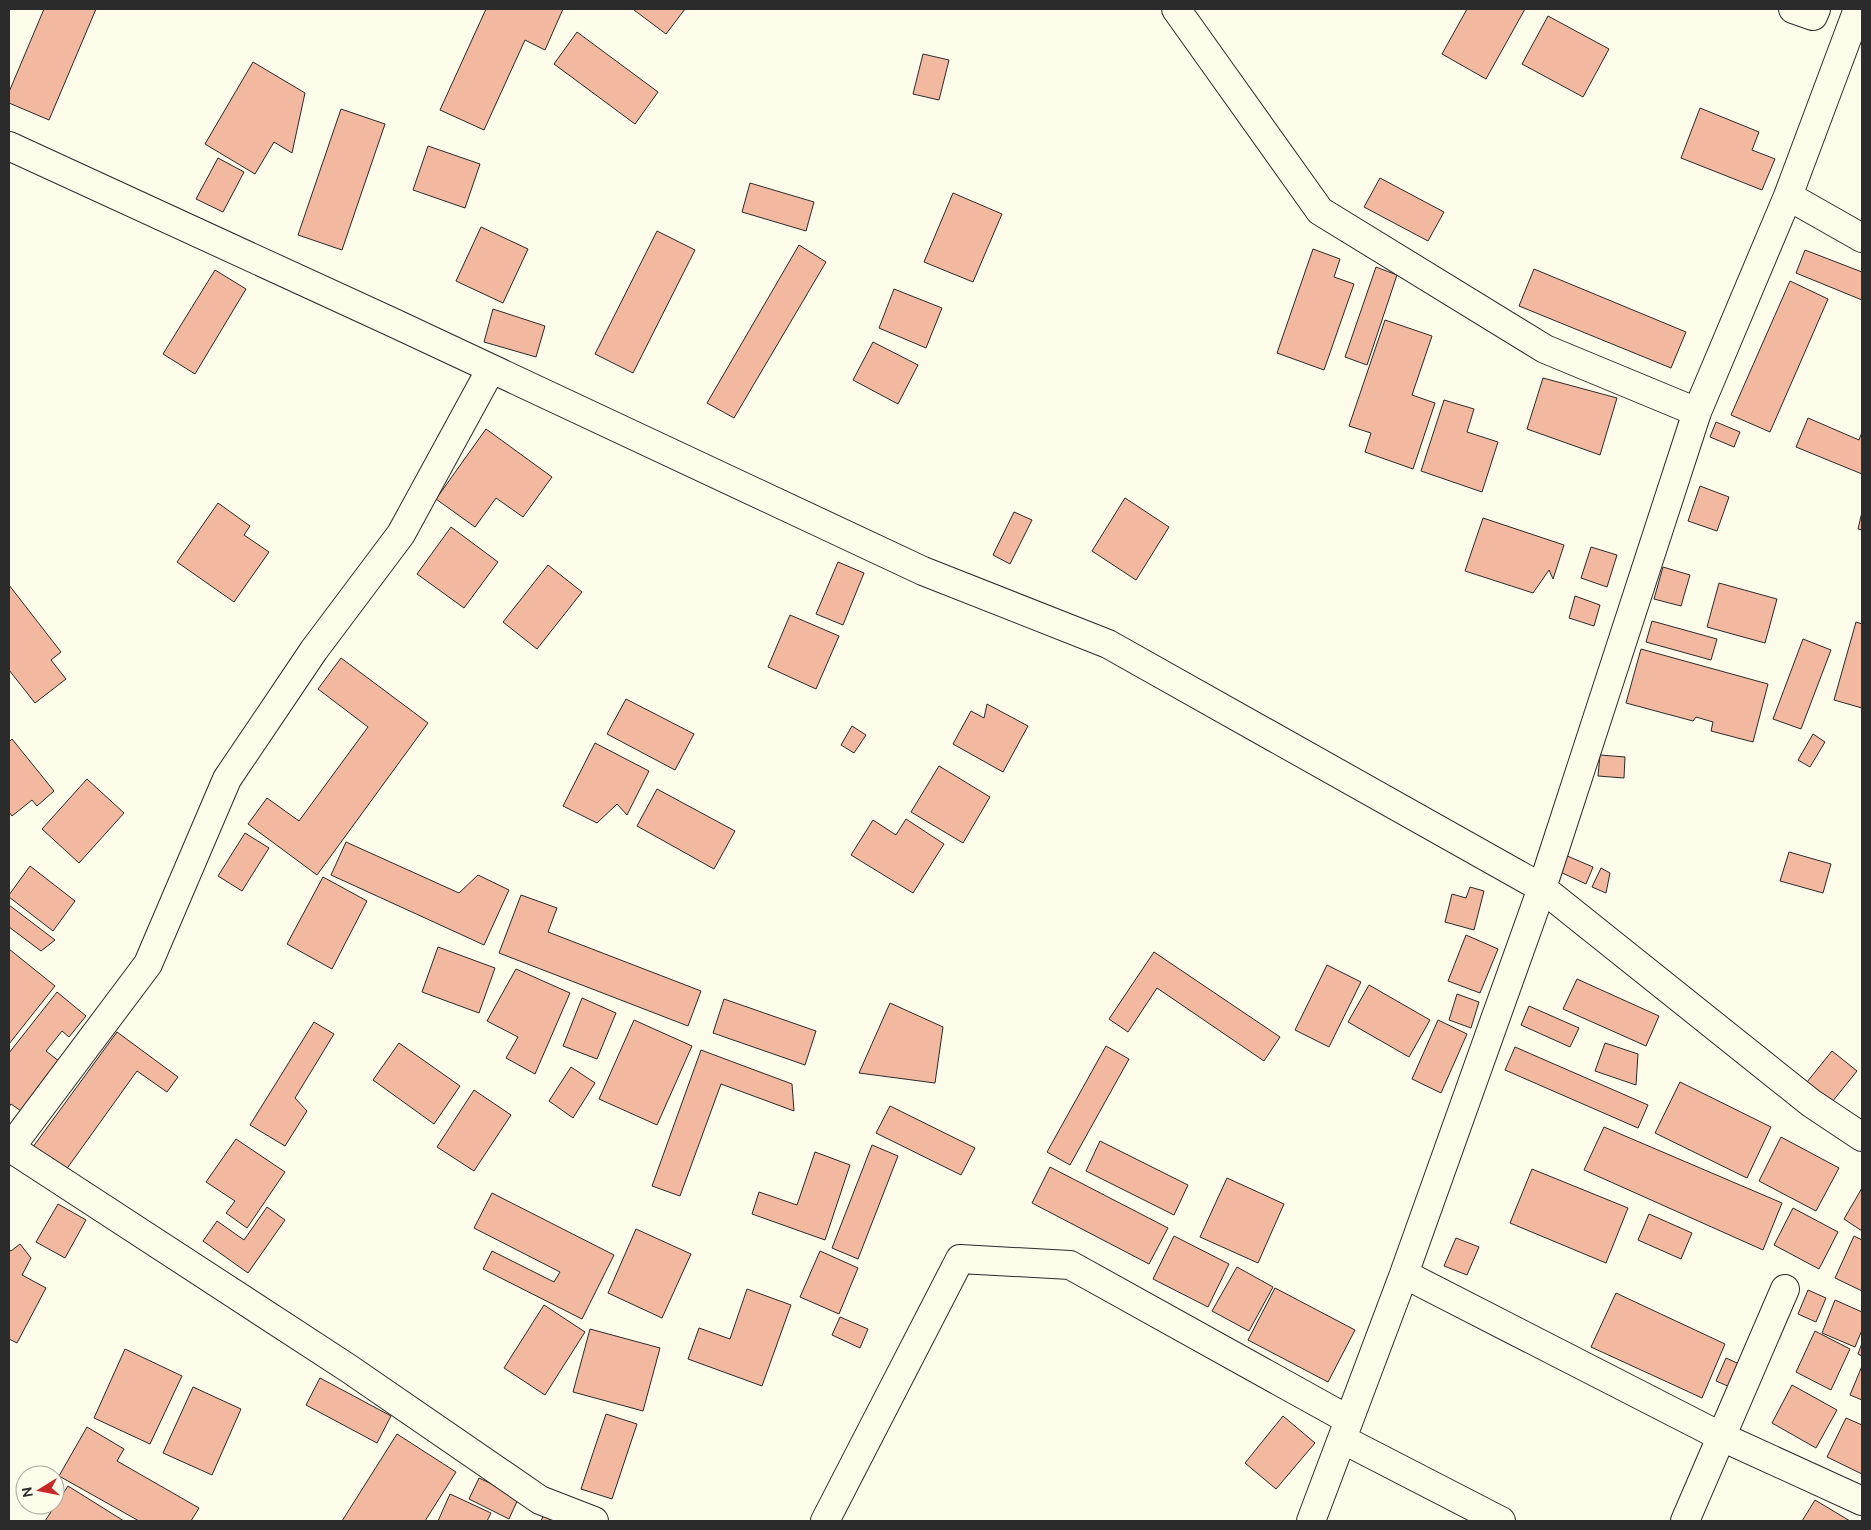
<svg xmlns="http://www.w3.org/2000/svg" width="1871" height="1530" viewBox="0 0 1871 1530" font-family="Ubuntu,sans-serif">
<rect width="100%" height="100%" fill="#fdfbea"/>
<!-- building -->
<path fill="#f2b8a0" stroke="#2b2b2b" d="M44 9H96L49 120 9 103V92Z
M486 9H563L545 50 525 40 484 130 440 110Z
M635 9H685L666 34 634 10Z
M1467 9H1525L1486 79 1442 54Z
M1548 16 1609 49 1583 97 1522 64Z
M577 32 658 92 635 124 554 64Z
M923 54 949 60 939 100 913 94Z
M253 62 305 93 292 153 274 142 255 174 205 144Z
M1700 108 1759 132 1752 150 1775 159 1762 190 1681 158Z
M341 109 385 124 342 250 298 235Z
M428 146 480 164 465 208 413 190Z
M218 158 244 172 223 212 196 199Z
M1380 178 1444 212 1428 241 1364 207Z
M750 183 814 202 806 231 742 212Z
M953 193 1002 214 973 282 924 262Z
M481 227 528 249 503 303 456 281Z
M657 231 695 250 633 373 595 354Z
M799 245 826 262 734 418 707 403Z
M1313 249 1340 259 1334 277 1354 284 1324 370 1277 353Z
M1805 250 1862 272V300L1796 273Z
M1376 267 1397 275 1367 365 1345 357Z
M1534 269 1686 332 1671 368 1519 306Z
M215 270 246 289 195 374 163 354Z
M1790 281 1828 299 1770 432 1731 415Z
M894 289 942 308 926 348 879 328Z
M493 309 545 326 536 357 484 342Z
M1385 320 1432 336 1412 395 1435 403 1413 469 1365 452 1371 433 1349 426Z
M873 342 918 365 898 404 853 380Z
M1543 378 1617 398 1600 455 1527 429Z
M1444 400 1474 409 1467 432 1498 442 1482 492 1421 471Z
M1808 418 1859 440 1862 432V474L1796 447Z
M1716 422 1740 432 1734 447 1710 437Z
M486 429 552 477 523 517 496 498 475 527 436 499Z
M1700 486 1729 497 1717 531 1688 521Z
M1125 498 1169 527 1136 580 1092 551Z
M218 503 250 526 244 535 269 552 234 602 177 562Z
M1014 512 1032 520 1010 564 993 555Z
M1862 512V530L1858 529Z
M1483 518 1564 545 1553 579 1549 570 1533 593 1465 571Z
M451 527 498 562 464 608 417 574Z
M1591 547 1617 555 1607 587 1581 578Z
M838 562 864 573 843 625 816 614Z
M548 565 582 592 537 649 503 622Z
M1663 567 1690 575 1681 606 1654 599Z
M1719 583 1777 599 1765 643 1707 627Z
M9 585 61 652 51 660 66 679 35 703 9 670Z
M1575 596 1600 605 1594 626 1569 618Z
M790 615 839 636 816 689 768 667Z
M1652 621 1717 639 1711 660 1646 642Z
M1856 622 1862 624V708L1834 700Z
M1803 639 1831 650 1801 729 1773 719Z
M1641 649 1768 684 1753 742 1711 731 1713 722 1696 717 1693 721 1626 703Z
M341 658 428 723 317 875 248 824 267 798 299 821 368 727 318 689Z
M626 699 694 734 675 770 607 734Z
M987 704 1028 726 1003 772 953 744 971 711 984 718Z
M852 726 866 735 854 753 841 745Z
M1813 734 1825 742 1810 767 1798 760Z
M12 739 54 791 37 806 32 800 12 816 9 812V742Z
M595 743 649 771 627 815 617 804 597 823 563 806Z
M1600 755 1625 757 1624 778 1598 776Z
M939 766 990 797 963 843 911 812Z
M87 779 124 813 79 863 42 829Z
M657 789 735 831 714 869 637 826Z
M906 819 944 844 913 893 851 855 873 820 896 835Z
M245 833 269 848 242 891 218 876Z
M346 842 459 893 478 875 509 890 484 945 331 875Z
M1789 852 1831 864 1823 893 1780 881Z
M1565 855 1593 867 1586 884 1558 871Z
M30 866 75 901 53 931 9 897V895Z
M1601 868 1610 873 1606 893 1592 887Z
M323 877 367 901 332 969 287 944Z
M1470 887 1484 891 1474 930 1445 922 1452 894 1466 898Z
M521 895 557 908 548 932 701 991 688 1026 499 953Z
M9 905 55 940 41 951 9 927Z
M1466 935 1498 949 1480 993 1448 981Z
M438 947 495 968 479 1013 422 992Z
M9 949 55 986 9 1044Z
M1154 952 1280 1037 1264 1061 1157 988 1128 1032 1109 1019Z
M1327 965 1361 982 1329 1047 1295 1030Z
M516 969 570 993 535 1074 506 1058 518 1037 487 1021Z
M1577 979 1659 1016 1646 1046 1563 1009Z
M1369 985 1430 1020 1409 1057 1348 1022Z
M57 992 86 1016 69 1037 62 1031 46 1051 60 1062 21 1111 11 1104 9 1107V1053Z
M1457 994 1479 1002 1471 1028 1449 1020Z
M582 998 616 1013 597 1059 563 1046Z
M724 999 816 1031 805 1065 713 1033Z
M890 1003 943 1027 935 1083 859 1073Z
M1529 1006 1579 1028 1570 1047 1521 1025Z
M634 1020 692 1046 657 1125 599 1099Z
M1438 1020 1467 1034 1441 1093 1412 1079Z
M314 1022 334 1034 295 1098 307 1111 285 1146 250 1125Z
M117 1032 178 1077 167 1092 137 1071 63 1174 30 1151Z
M399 1043 460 1086 434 1124 373 1080Z
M1605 1043 1638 1054 1636 1085 1595 1071Z
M1106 1046 1129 1059 1070 1165 1047 1152Z
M1515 1047 1648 1105 1638 1128 1505 1070Z
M701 1050 792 1084 794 1111 721 1084 680 1196 652 1186Z
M1832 1051 1857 1071 1832 1102 1807 1082Z
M571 1067 595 1083 573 1118 549 1101Z
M1680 1082 1771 1127 1747 1178 1655 1133Z
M474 1090 511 1115 474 1171 437 1147Z
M890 1106 975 1148 961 1175 876 1133Z
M1604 1127 1782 1203 1763 1250 1584 1170Z
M1781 1137 1839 1168 1816 1211 1759 1181Z
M236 1139 285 1172 247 1228 226 1213 235 1201 206 1182Z
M1100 1141 1188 1185 1174 1215 1086 1171Z
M872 1145 898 1156 858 1259 832 1248Z
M815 1152 850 1165 825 1240 752 1214 759 1192 797 1205Z
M1050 1167 1168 1228 1149 1264 1032 1203Z
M1532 1169 1628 1208 1606 1263 1510 1223Z
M1227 1178 1284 1204 1258 1263 1200 1237Z
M1862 1188V1231L1844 1219Z
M492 1193 614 1255 582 1319 483 1269 492 1251 554 1282 560 1272 474 1228Z
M58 1204 86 1220 65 1258 36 1242Z
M267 1207 285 1220 248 1273 203 1241 217 1221 244 1240Z
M1793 1208 1838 1232 1819 1269 1774 1245Z
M1649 1214 1692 1233 1681 1259 1638 1240Z
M636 1229 691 1254 662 1318 608 1293Z
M1174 1236 1229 1264 1208 1307 1153 1279Z
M1854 1236 1862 1240V1291L1835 1278Z
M1456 1238 1479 1247 1467 1275 1444 1266Z
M20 1244 31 1258 22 1275 46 1288 17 1343 9 1339V1250L11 1251Z
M820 1251 858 1268 839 1314 800 1297Z
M1237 1267 1273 1287 1249 1331 1212 1311Z
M1275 1288 1355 1330 1328 1382 1248 1340Z
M747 1289 791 1305 762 1386 688 1359 699 1328 730 1339Z
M1808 1290 1826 1298 1816 1322 1798 1314Z
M1616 1293 1725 1344 1702 1398 1591 1347Z
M1835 1300 1862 1312V1330L1855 1347 1822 1333Z
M544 1305 585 1332 545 1395 504 1368Z
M840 1317 868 1329 860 1348 832 1335Z
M590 1329 660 1348 643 1411 573 1392Z
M1815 1331 1850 1349 1831 1390 1796 1372Z
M1862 1343V1356L1858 1354Z
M125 1349 182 1376 150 1444 94 1418Z
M1726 1358 1746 1367 1737 1390 1716 1381Z
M1862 1366V1400L1850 1395Z
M320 1378 391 1416 377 1443 306 1405Z
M1792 1385 1837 1410 1816 1448 1772 1423Z
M193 1387 241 1409 212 1475 163 1453Z
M606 1414 637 1424 612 1499 581 1489Z
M1283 1416 1315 1443 1276 1489 1245 1463Z
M1846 1418 1862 1425V1474L1827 1457Z
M87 1427 124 1449 117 1461 199 1508 191 1521H139L59 1476Z
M397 1434 456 1472 425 1521H342Z
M479 1478 519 1497 509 1519 469 1499Z
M68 1486 124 1521H45Z
M450 1494 491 1513 487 1521H438Z
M1815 1500 1850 1521H1802Z
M545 1512 568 1521H541Z"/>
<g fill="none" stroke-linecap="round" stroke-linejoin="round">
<defs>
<path id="minor" d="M1176 9 1320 211 1545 349 1697 412
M1793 9 1813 16 1816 9
M9 146 394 323 923 571 1108 644 1542 888 1811 1103 1862 1137
M1788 196 1862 238
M9 1147 348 1368 540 1500 594 1521
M10 1148 148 964 227 779 314 650 401 534 491 369
M1404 1274 1722 1437 1862 1501
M1342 1439 1501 1521
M825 1521 960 1259 1070 1265 1349 1420
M1311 1521 1404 1274 1542 888 1697 412 1788 196 1858 9
M1685 1521 1785 1289"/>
</defs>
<!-- minor casing -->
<use href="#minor" stroke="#2b2b2b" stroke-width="30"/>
<!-- minor -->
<use href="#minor" stroke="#fdfbea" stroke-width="28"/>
</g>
<!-- border -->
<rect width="1871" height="1530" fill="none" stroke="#2b2b2b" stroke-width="20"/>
<!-- north arrow -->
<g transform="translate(40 1490) rotate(260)"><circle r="24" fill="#fdfbea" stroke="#a9a89e"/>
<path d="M0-4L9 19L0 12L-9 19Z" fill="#c62828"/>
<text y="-8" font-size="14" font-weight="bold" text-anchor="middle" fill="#2b2b2b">N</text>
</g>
</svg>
